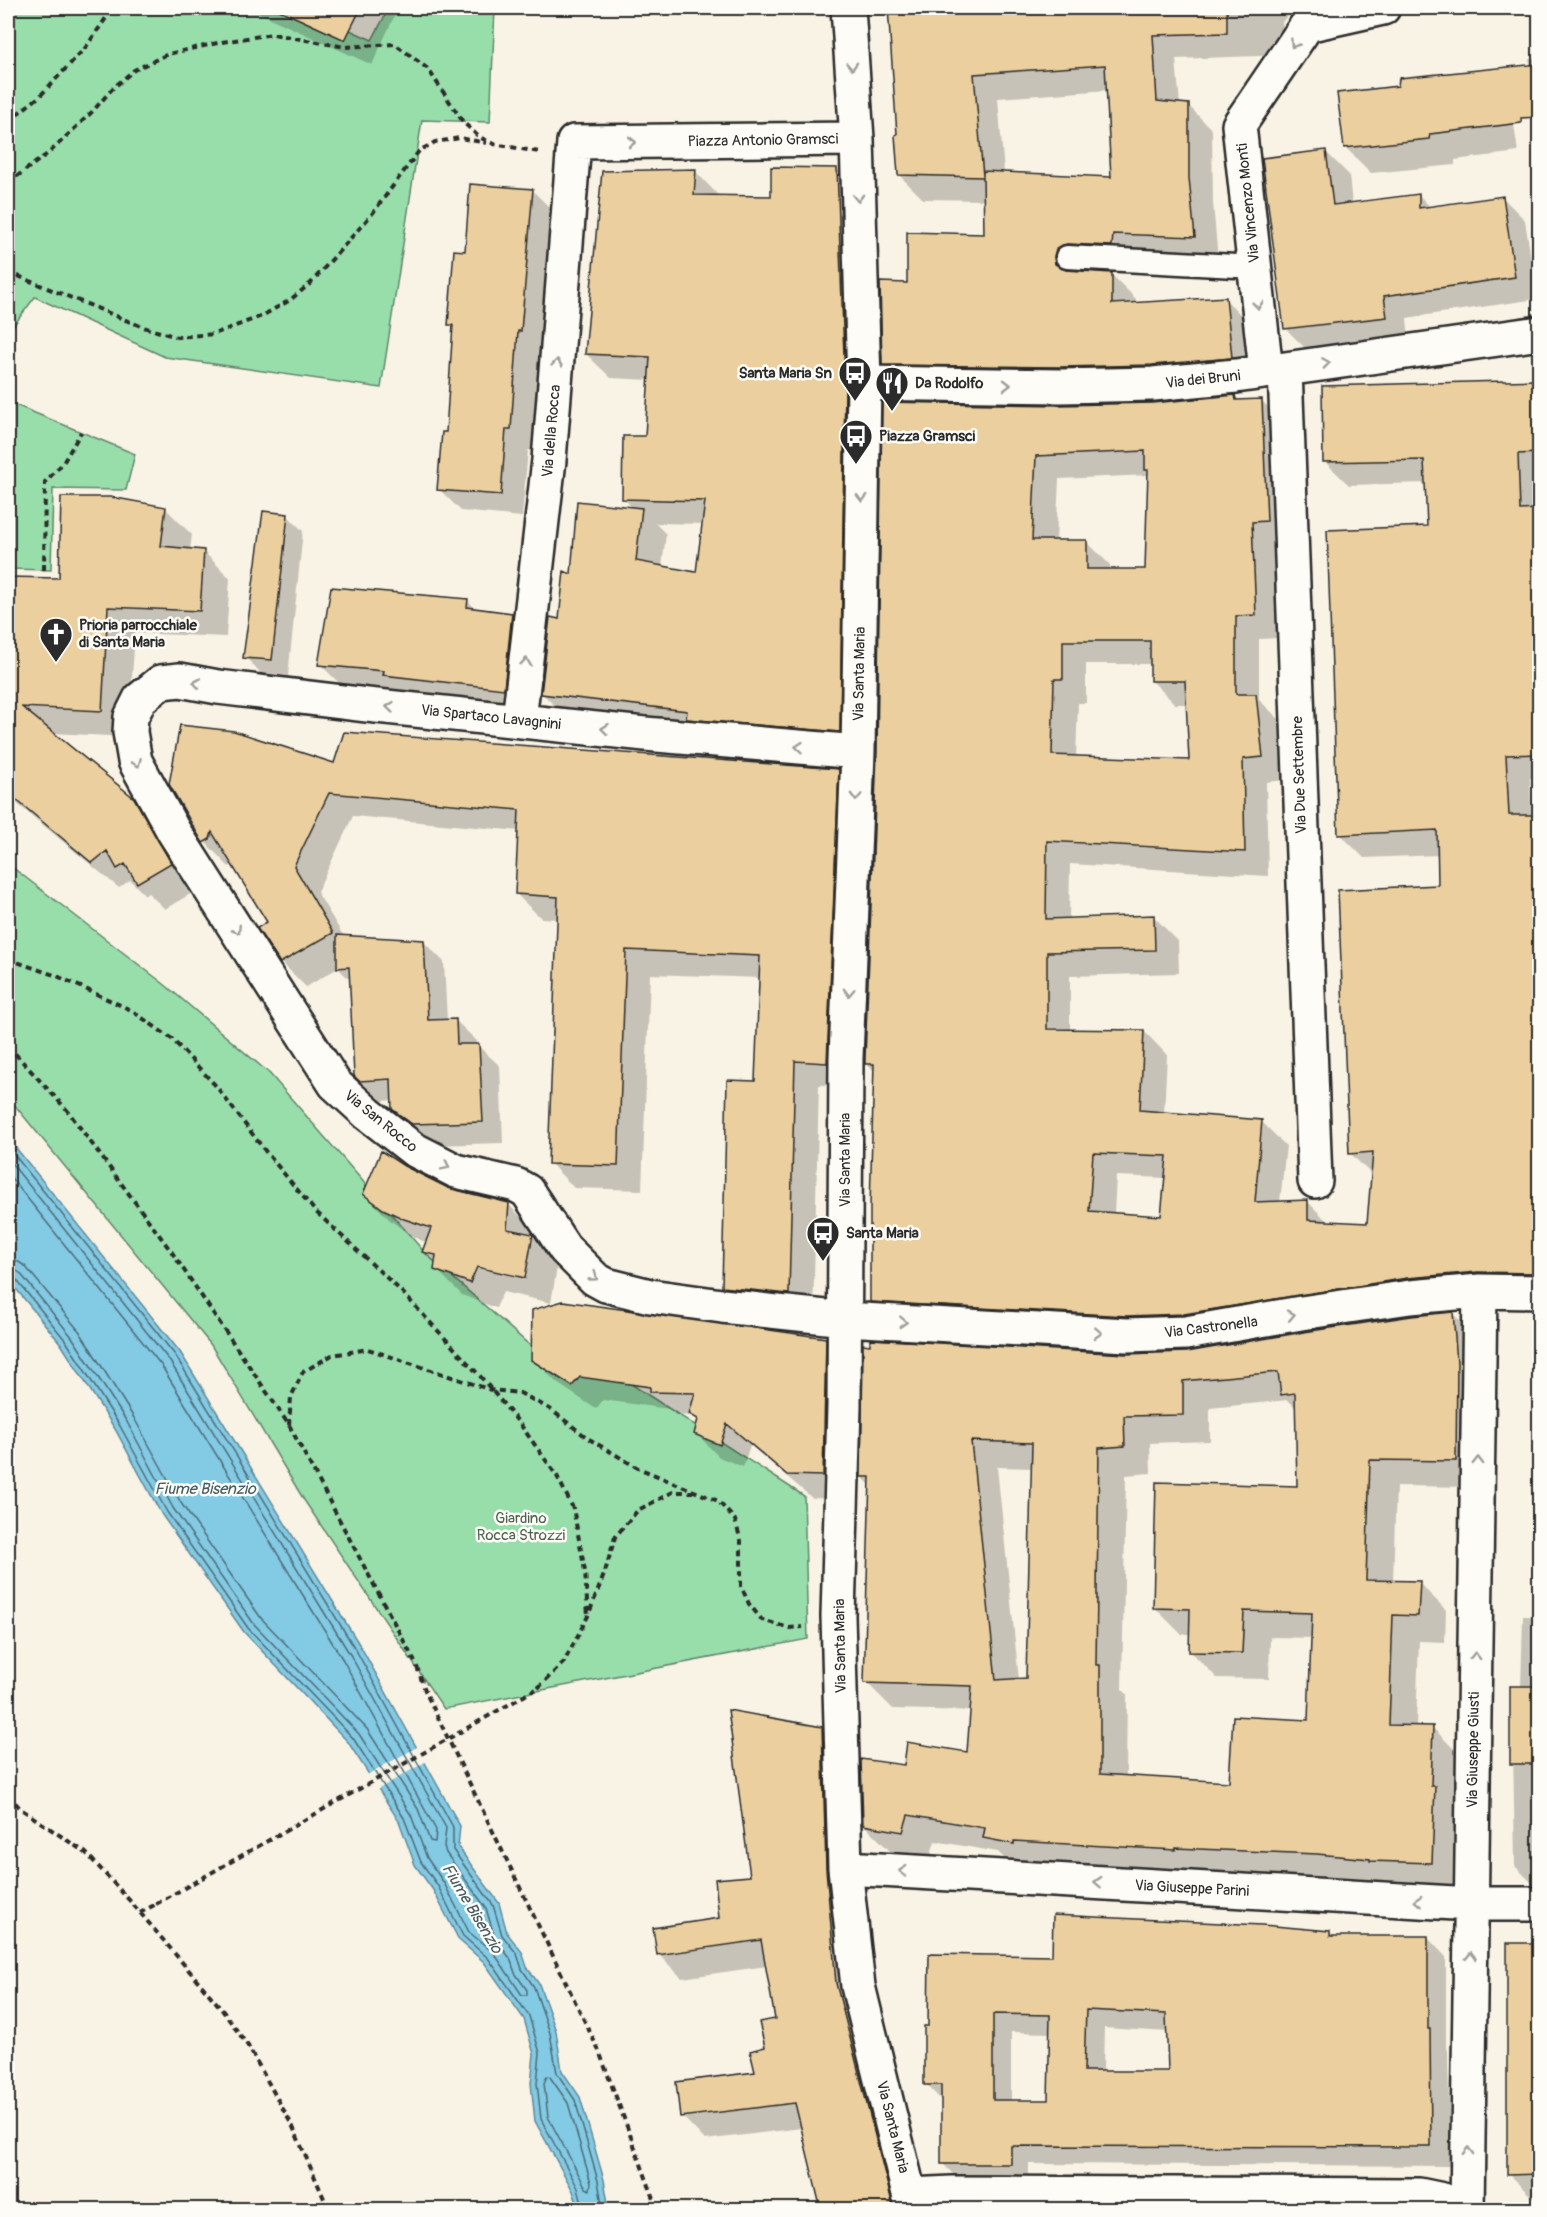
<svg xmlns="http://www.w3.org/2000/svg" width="1547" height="2217" viewBox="0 0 1547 2217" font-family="Pangolin,sans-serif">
<rect width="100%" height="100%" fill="#f9f3e5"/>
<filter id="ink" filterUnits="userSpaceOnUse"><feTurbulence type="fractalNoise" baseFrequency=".0167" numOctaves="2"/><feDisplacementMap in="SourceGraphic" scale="12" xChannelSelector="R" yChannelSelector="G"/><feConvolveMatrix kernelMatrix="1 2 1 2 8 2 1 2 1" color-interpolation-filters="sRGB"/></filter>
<g filter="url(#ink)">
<!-- green -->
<path fill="#98deab" stroke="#62846b" stroke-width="1.5" d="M8 8H301L372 40 389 8H495L490 122 422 120 381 388 165 357 35 297 10 330 8 329Z
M8 402 135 454 126 490 53 489 51 570 8 569Z
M8 864 164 984 269 1073 426 1254 551 1364 625 1380 804 1496 808 1639 444 1709 304 1500 211 1345 8 1097Z"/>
<!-- water -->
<path fill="#83cae4" stroke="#608a9a" stroke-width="1.5" d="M8 1138 180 1352 362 1649 460 1826 458 1847 499 1903 507 1933 522 1952 527 1967 539 1984 556 2031 562 2071 580 2097 604 2180 609 2209H579L573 2191 535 2121 531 2083 534 2054 524 2019 484 1962 459 1940 433 1890 415 1865 399 1821 348 1742 244 1632 162 1515 115 1429 61 1344 8 1279Z"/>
<!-- pier -->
<path fill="#f9f3e5" d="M419 1746 427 1761 375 1791 365 1776Z"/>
<!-- shadow -->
<path fill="#0003" fill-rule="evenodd" d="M248 8H398L372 65Z
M889 8H1053L1055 10 1083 8H1294L1282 22 1287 55 1176 59 1180 105H1188L1212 130 1213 203 1218 260 1085 269 1082 273 1111 274 1136 299V304L1225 299 1249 323 1255 381 908 388 884 364 908 284 986 235 985 200 923 199 899 175V136ZM1108 90 1113 179 1004 173 998 98Z
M1540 58V109L1529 59Z
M1510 97 1518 152 1455 160V165L1371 173 1345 147Z
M1326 152 1349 175 1352 204 1419 195 1431 208 1502 197 1525 220 1537 299 1407 318 1409 340 1308 351 1285 328Z
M837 169 861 194 864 755 567 718 542 693 572 576 634 509 623 498 646 438 650 380 611 378 586 354 695 171 720 197H772ZM655 523 703 524 697 574 662 567 666 534Z
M532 190 554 212 543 352H540L533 450H528L522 517 461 511 439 489 447 434 454 330 449 324 466 252Z
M1540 382V778H1530L1531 816H1540V1296L1209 1338 896 1325 872 1301 875 1072 866 1063 878 752 1061 406 1154 404 1235 396 1240 401H1262L1286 425 1279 638 1259 639V700L1279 719 1286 780 1266 782 1268 876 1070 864 1069 919 1154 917 1178 941 1179 973 1070 976V1030L1144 1031 1167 1055 1164 1113 1262 1122 1286 1146 1280 1202 1307 1201 1329 1223 1369 1225 1373 1176 1350 1153 1439 887V855L1364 858 1340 834 1429 528 1427 483 1349 485 1325 462 1323 388ZM1149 475 1146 570H1110V565L1086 541H1056L1059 479ZM1086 664H1151L1152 681 1175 704H1188L1191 762 1076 758 1078 703H1086ZM1116 1176 1166 1178 1163 1217 1114 1214Z
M165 508 192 535 190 550 203 551 230 578 226 637 135 633 128 737 52 733 133 799 160 827 197 890 165 909 148 893 145 895 130 880 119 888 8 796V579L61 580Z
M287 515 303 531 288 676 261 673 245 657Z
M468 601 477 610 512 614 535 637 526 712 343 687 320 664Z
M335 765 838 771 862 795 851 1086 819 1085 813 1318 748 1311 723 1286 756 1083 761 978 650 974 642 1190 574 1188 550 1163 559 919 541 918 516 894 520 831 353 816 317 892 344 937 423 941 444 962 447 1021H456L477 1041V1045L500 1066 503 1143 434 1145 415 1130 394 1108 393 1100 381 1101 356 1076 351 981 338 968 306 987 281 962 260 928 269 923 233 864 229 867 205 842 171 784Z
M404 1167 447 1189 508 1204 534 1230V1237L558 1261 551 1303 503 1292 496 1308 462 1295 436 1269V1264L424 1252 427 1243 410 1235 390 1220 364 1194Z
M1453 1314 1480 1341 1482 1487 1396 1486 1393 1582 1419 1583 1446 1610 1445 1642 1419 1641 1416 1727H1432L1459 1754 1458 1889 1345 1880 1011 1865 998 1852 935 1841 930 1858 891 1852 864 1825 906 1766 968 1754 971 1711 893 1709 866 1682 871 1486 862 1477 1126 1355 1187 1353ZM1288 1400 1297 1409 1298 1488 1154 1607 1181 1634H1191L1190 1651 1217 1678 1269 1679 1270 1637 1313 1638 1309 1721 1231 1784 1126 1777 1127 1694 1122 1689 1126 1475 1151 1473 1150 1443 1210 1441V1408ZM997 1467 1033 1468 1028 1680H1019Z
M1540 1318V1338L1537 1336Z
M825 1339 848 1363 846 1499 812 1498 750 1445 743 1467 719 1457 696 1433 699 1422 693 1416 675 1415 669 1409 603 1400 596 1409 557 1383 533 1359Z
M1523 1616H1540V1891L1515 1866 1512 1688H1521Z
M822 1728 845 1752 849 1893 911 2210H823L802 2128 705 2140 682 2116 757 2073 777 2020 767 1966 682 1978 658 1954 720 1919 751 1877Z
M1330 1932 1335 1938H1428L1446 1957V2047L1448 2050 1450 2166 1029 2164V2193L961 2182 942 2163V2101L926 2084 929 2027 1053 1957ZM1104 2028 1168 2032 1169 2073H1103ZM1011 2032 1051 2033 1050 2101 1011 2102Z
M1508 1945H1540V2197H1532L1508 2174Z"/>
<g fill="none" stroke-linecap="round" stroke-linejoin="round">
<!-- shore -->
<path stroke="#4e6b75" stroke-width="1.5" d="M8 1147 175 1355 357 1652 453 1827V1850L493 1905 502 1935 517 1954 522 1969 534 1987 550 2033 557 2073 575 2100 598 2181 603 2210
M8 1159 169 1360 351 1656 446 1828 444 1846 446 1853 486 1908 495 1939 510 1958 515 1973 527 1990V1995H522L494 1953 469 1932 444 1883 427 1858 411 1815 359 1734 254 1624 173 1508 127 1422 72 1337 20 1273 14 1269H8
M8 1174 161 1365 343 1660 436 1830 435 1842 430 1841 418 1809 367 1729 261 1618 181 1503 134 1418 80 1332 25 1266 17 1261 8 1260
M8 1276 15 1278 66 1341 120 1426 167 1512 248 1628 353 1738 404 1818 421 1862 438 1886 463 1936 488 1958 529 2016 540 2053 537 2083 541 2119 578 2188 584 2210
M547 2076 550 2077 568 2103 591 2183 590 2190 586 2188 548 2117 544 2083Z"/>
</g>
<!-- building -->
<path fill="#ebcf9f" stroke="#2b2b2b" stroke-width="1.5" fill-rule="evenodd" d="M275 8H361L345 40Z
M888 8H1227V33L1153 35 1157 101 1189 104V178L1195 237 1113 234 1112 246 1067 244 1056 249 1054 257 1055 264 1066 270 1112 273V304L1226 297 1232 358 1152 365 1061 367 882 365 880 282 907 283V232L984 234 983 177 898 175 895 135 897 134ZM1105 65 1111 177 983 171V176L974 74Z
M1539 64V117L1521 118V123L1430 134 1429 139 1344 148 1337 93 1398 86 1399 78Z
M1326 150 1333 205 1419 194V208L1503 196 1515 277 1384 296 1387 317 1284 329 1262 158Z
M771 167 837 168 845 383 840 732 686 719 687 711 541 694 550 617 559 619 564 571 571 574 577 501 642 508 636 561 696 572 705 501 622 499 623 436H645L650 357 585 354 602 171 696 169 694 195 771 196Z
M470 184 533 189 521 331H518L511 429H506L501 495 437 490 442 432H446L453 325H448L454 250 465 251Z
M1539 380V453L1518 454 1520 510 1539 509V754L1506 755 1509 815H1539V1273L1478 1272 1407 1278 1184 1314 1127 1316 870 1302V1207L874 1064H865V1058L877 752 882 402 1061 405 1153 403 1235 395 1236 400 1262 399 1267 521 1252 522 1256 615 1236 616V694H1256L1263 757 1243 759 1245 852 1047 841 1046 919 1154 915 1155 950 1047 952V1029L1144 1030 1140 1110 1262 1120 1255 1202 1308 1200V1220L1367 1223 1373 1152 1349 1154 1338 890 1438 885 1437 830 1338 835 1327 530 1427 526 1424 460 1323 462 1322 386ZM1145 451V470H1148L1145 569H1087V540H1032L1036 456ZM1063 641H1150V681H1185L1189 760 1052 755 1054 679H1063ZM1093 1153 1167 1156 1161 1216 1089 1211Z
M61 497H111L166 507 161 546 204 550 200 611 108 607 102 711 22 707 134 798 171 863 137 883 125 864 117 869 107 851 92 863 8 793V577L59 578Z
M263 511 288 514 272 660 243 658Z
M331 587 468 599 467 607 512 613 504 689 383 675 384 671 318 665Z
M180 725 234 731 334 763 344 732 839 769 827 1063 795 1061 789 1294 722 1287 727 1080 755 1081 760 956 626 950 618 1166 548 1164 558 897 515 894 519 810 329 793 294 866 333 933 280 963 257 928 267 922 212 832 210 839 203 843 169 784Z
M337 935 424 940 428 1020 456 1019 457 1044H479L483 1122 412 1124 392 1109 391 1079 359 1081 354 1076 349 967 337 968Z
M381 1151 404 1166 448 1188 509 1203 507 1229 533 1234 525 1278 477 1267 470 1283 434 1270 436 1255 422 1252 431 1228 404 1219 383 1209 363 1194Z
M563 1301 826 1338 823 1476 787 1475 727 1424 720 1445 694 1434 698 1419 689 1414 695 1393 650 1392V1387L580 1377 572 1386 531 1360 532 1310Z
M1453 1312 1457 1363 1456 1461 1370 1460 1366 1580 1420 1581 1418 1616 1393 1615 1389 1725 1433 1726 1431 1786H1435L1432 1863 1370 1861V1859L1317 1854 1176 1848V1850L1014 1841V1844L983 1838 985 1828 908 1815 903 1832 863 1825 861 1759 904 1765 907 1742 967 1752 972 1686 864 1683 870 1477H861L863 1344 870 1345V1339L1126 1354 1187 1352 1304 1332 1412 1316ZM1278 1372 1281 1395 1295 1393 1297 1486 1156 1482 1153 1608 1190 1609 1189 1652 1242 1653 1244 1611 1312 1613 1308 1720 1233 1716 1229 1782 1100 1774V1665H1096L1099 1448 1125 1446 1124 1416 1183 1415V1381ZM971 1441 1032 1443 1026 1678 996 1680Z
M1510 1686H1539V1764H1510Z
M728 1710 822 1727 826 1869 836 1983 894 2210H821L795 2103 680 2117 676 2082 755 2072 750 2051 765 2047 759 2022 775 2019 761 1940 657 1955 653 1928 719 1918 715 1879 750 1876Z
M1053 1915 1262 1925 1330 1931V1936H1428V2029H1430L1431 2147 1011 2146V2164H941V2085H924V2026H928L929 1954 1052 1956ZM1086 2010 1166 2014 1168 2071H1084ZM993 2014 1050 2015 1048 2100H993Z
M1507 1943H1539V2174L1507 2175Z"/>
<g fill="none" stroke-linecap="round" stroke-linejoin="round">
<defs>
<path id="service" d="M1067 257 1255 267"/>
<path id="minor" d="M848 8 857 139 864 383 858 752 846 1058 844 1406 838 1616 845 1868 858 1986 913 2210
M1285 369 1315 1181
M1266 371 1239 125 1307 25 1383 8
M864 383 1061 386 1153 384 1236 376 1540 333
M519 720 549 460 574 142 857 139
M858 752 645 734 367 705 218 687 180 680 161 682 140 699 131 717 130 732 135 761 174 832 335 1084 368 1114 413 1149 456 1171 516 1185 527 1191 565 1249 595 1279 606 1285 650 1296 722 1306 845 1319 1127 1335 1186 1333 1301 1313 1410 1297 1480 1291 1540 1292
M845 1868 1472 1904H1540
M910 2195 952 2193 1419 2195 1443 2200 1463 2210
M1467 2210 1480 1291"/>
</defs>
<!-- service casing -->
<use href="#service" stroke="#2b2b2b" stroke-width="27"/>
<!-- minor casing -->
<use href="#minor" stroke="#2b2b2b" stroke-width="38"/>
<!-- path -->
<path stroke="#2b2b2b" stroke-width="4" stroke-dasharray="6 4.5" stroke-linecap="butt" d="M8 121 39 97 86 47 113 8
M8 183 50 152 93 111 112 89 134 70 168 54 222 42 273 34 345 47 395 44 428 69 463 122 479 137 494 144 539 152
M8 272 143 327 177 337 214 334 262 316 290 300 311 283 372 214 419 151 435 142 460 138 487 143
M44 570 45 482 63 463 81 432
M8 959 57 976 131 1010 172 1039 216 1086 266 1152 315 1211 402 1292 480 1376 520 1424 557 1476 573 1508 585 1571 588 1616
M8 1046 67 1110 171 1251 289 1425 416 1664 426 1693 599 2051 658 2210
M289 1425 291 1397 303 1372 332 1355 368 1349 491 1390 520 1393 550 1409 589 1439 638 1468 718 1501 735 1520 741 1541V1586L749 1604 762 1620 789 1628 803 1627
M538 1688 564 1662 588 1616 605 1572 615 1537 638 1510 673 1492H693
M8 1795 21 1809 86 1853 131 1902 220 2007 248 2046 293 2127 329 2210
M140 1913 156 1904"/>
<!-- service -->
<use href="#service" stroke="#fdfcf7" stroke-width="22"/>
<!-- minor -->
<use href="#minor" stroke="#fdfcf7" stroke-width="33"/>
<!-- path-bridge -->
<path stroke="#2b2b2b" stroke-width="4" stroke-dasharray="6 4.5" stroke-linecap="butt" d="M156 1904 538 1688"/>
</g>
<!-- one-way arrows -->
<defs><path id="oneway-chevron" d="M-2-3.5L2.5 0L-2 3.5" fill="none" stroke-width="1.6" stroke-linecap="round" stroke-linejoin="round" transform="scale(1.5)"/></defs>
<g stroke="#9e9e9b">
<use href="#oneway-chevron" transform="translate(1294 44) rotate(124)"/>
<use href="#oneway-chevron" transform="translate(852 66) rotate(87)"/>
<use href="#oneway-chevron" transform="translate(632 142)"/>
<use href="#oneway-chevron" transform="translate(858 198) rotate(88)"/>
<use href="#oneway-chevron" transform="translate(1258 305) rotate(84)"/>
<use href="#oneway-chevron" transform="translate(557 363) rotate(-85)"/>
<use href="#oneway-chevron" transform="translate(1326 363) rotate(-8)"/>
<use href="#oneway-chevron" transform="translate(1007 385)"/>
<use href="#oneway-chevron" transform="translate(862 498) rotate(91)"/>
<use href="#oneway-chevron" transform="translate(526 662) rotate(-83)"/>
<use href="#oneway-chevron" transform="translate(197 683) rotate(-170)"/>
<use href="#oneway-chevron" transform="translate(390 707) rotate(-174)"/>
<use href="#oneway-chevron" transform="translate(605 729) rotate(-174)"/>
<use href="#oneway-chevron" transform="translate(799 747) rotate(-175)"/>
<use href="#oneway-chevron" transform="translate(137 763) rotate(67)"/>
<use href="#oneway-chevron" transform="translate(856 797) rotate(92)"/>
<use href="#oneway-chevron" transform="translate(237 930) rotate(58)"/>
<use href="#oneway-chevron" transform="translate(849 992) rotate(92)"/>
<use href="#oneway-chevron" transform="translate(446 1166) rotate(26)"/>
<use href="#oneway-chevron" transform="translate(594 1277) rotate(36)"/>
<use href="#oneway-chevron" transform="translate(1291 1315) rotate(-12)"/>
<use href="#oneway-chevron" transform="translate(903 1322) rotate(3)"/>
<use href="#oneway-chevron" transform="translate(1098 1333) rotate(3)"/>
<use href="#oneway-chevron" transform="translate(1478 1461) rotate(-89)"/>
<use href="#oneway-chevron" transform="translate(1475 1656) rotate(-89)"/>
<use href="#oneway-chevron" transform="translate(903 1871) rotate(-177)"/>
<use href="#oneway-chevron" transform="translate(1098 1882) rotate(-177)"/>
<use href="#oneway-chevron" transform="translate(1418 1901) rotate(-177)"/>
<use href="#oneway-chevron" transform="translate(1471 1956) rotate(-89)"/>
<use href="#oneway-chevron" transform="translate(1468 2151) rotate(-89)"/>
</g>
</g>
<!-- icons -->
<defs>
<symbol id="bus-pin" viewBox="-11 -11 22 30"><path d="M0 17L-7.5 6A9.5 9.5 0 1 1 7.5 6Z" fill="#2b2b2b" stroke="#fdfcf7"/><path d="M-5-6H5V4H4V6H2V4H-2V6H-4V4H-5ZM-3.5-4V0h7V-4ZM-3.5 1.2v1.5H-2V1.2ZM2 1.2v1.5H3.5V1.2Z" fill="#fff"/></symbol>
<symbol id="restaurant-pin" viewBox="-11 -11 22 30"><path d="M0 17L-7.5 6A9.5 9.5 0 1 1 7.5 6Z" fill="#2b2b2b" stroke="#fdfcf7"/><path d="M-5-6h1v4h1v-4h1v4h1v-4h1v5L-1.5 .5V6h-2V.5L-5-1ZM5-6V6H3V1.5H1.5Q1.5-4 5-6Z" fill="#fff"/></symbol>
<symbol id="church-pin" viewBox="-11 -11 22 30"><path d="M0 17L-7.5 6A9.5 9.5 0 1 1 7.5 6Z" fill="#2b2b2b" stroke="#fdfcf7"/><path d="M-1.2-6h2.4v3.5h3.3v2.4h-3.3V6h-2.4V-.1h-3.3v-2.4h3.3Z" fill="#fff"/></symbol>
</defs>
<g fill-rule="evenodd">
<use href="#bus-pin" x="836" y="354" width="38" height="52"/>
<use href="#restaurant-pin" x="873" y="364" width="38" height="52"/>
<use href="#bus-pin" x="837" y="417" width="38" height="52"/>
<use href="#church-pin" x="37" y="615" width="38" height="52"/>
<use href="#bus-pin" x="804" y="1214" width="38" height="52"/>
</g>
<g text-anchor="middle" stroke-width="5" stroke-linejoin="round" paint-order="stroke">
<!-- street labels -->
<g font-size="15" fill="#2b2b2b" stroke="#fdfcf7">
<text transform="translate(763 140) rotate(-1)" y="5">Piazza Antonio Gramsci</text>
<text transform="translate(1248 203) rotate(-96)" y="5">Via Vincenzo Monti</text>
<text transform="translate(1203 379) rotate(-6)" y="5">Via dei Bruni</text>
<text transform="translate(551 431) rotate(-85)" y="5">Via della Rocca</text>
<text transform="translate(859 674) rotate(-89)" y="5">Via Santa Maria</text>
<text transform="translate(491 717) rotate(6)" y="5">Via Spartaco Lavagnini</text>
<text transform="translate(1299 775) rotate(-92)" y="5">Via Due Settembre</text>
<text transform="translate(381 1121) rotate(39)" y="5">Via San Rocco</text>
<text transform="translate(845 1160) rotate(-90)" y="5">Via Santa Maria</text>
<text transform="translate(1211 1327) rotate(-7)" y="5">Via Castronella</text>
<text transform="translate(840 1646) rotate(-91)" y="5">Via Santa Maria</text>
<text transform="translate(1473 1750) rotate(-89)" y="5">Via Giuseppe Giusti</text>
<text transform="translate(1192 1888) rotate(3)" y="5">Via Giuseppe Parini</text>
<text transform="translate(893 2127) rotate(76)" y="5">Via Santa Maria</text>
</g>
<!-- poi labels -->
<g font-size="15" font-weight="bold" fill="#2b2b2b" stroke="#fdfcf7" text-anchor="start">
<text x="832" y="378" text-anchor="end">Santa Maria Sn</text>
<text x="915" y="388">Da Rodolfo</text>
<text x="879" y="441">Piazza Gramsci</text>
<text x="79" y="630">Prioria parrocchiale<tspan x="79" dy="17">di Santa Maria</tspan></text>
<text x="846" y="1238">Santa Maria</text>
</g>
<!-- park labels -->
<g font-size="15" fill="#4c6151" stroke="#fdfcf7">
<text x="521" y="1523">Giardino<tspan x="521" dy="17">Rocca Strozzi</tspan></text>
</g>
<!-- water labels -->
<g font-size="16" font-style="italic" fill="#455b62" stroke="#fdfcf7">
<text x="205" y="1494">Fiume Bisenzio</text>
<text transform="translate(473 1908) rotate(59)" y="6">Fiume Bisenzio</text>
</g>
</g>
<!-- margin -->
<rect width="1547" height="2217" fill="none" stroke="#fdfcf7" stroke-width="30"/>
<rect x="15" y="15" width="1517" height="2187" fill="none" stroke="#2b2b2b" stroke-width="2" filter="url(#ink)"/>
</svg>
